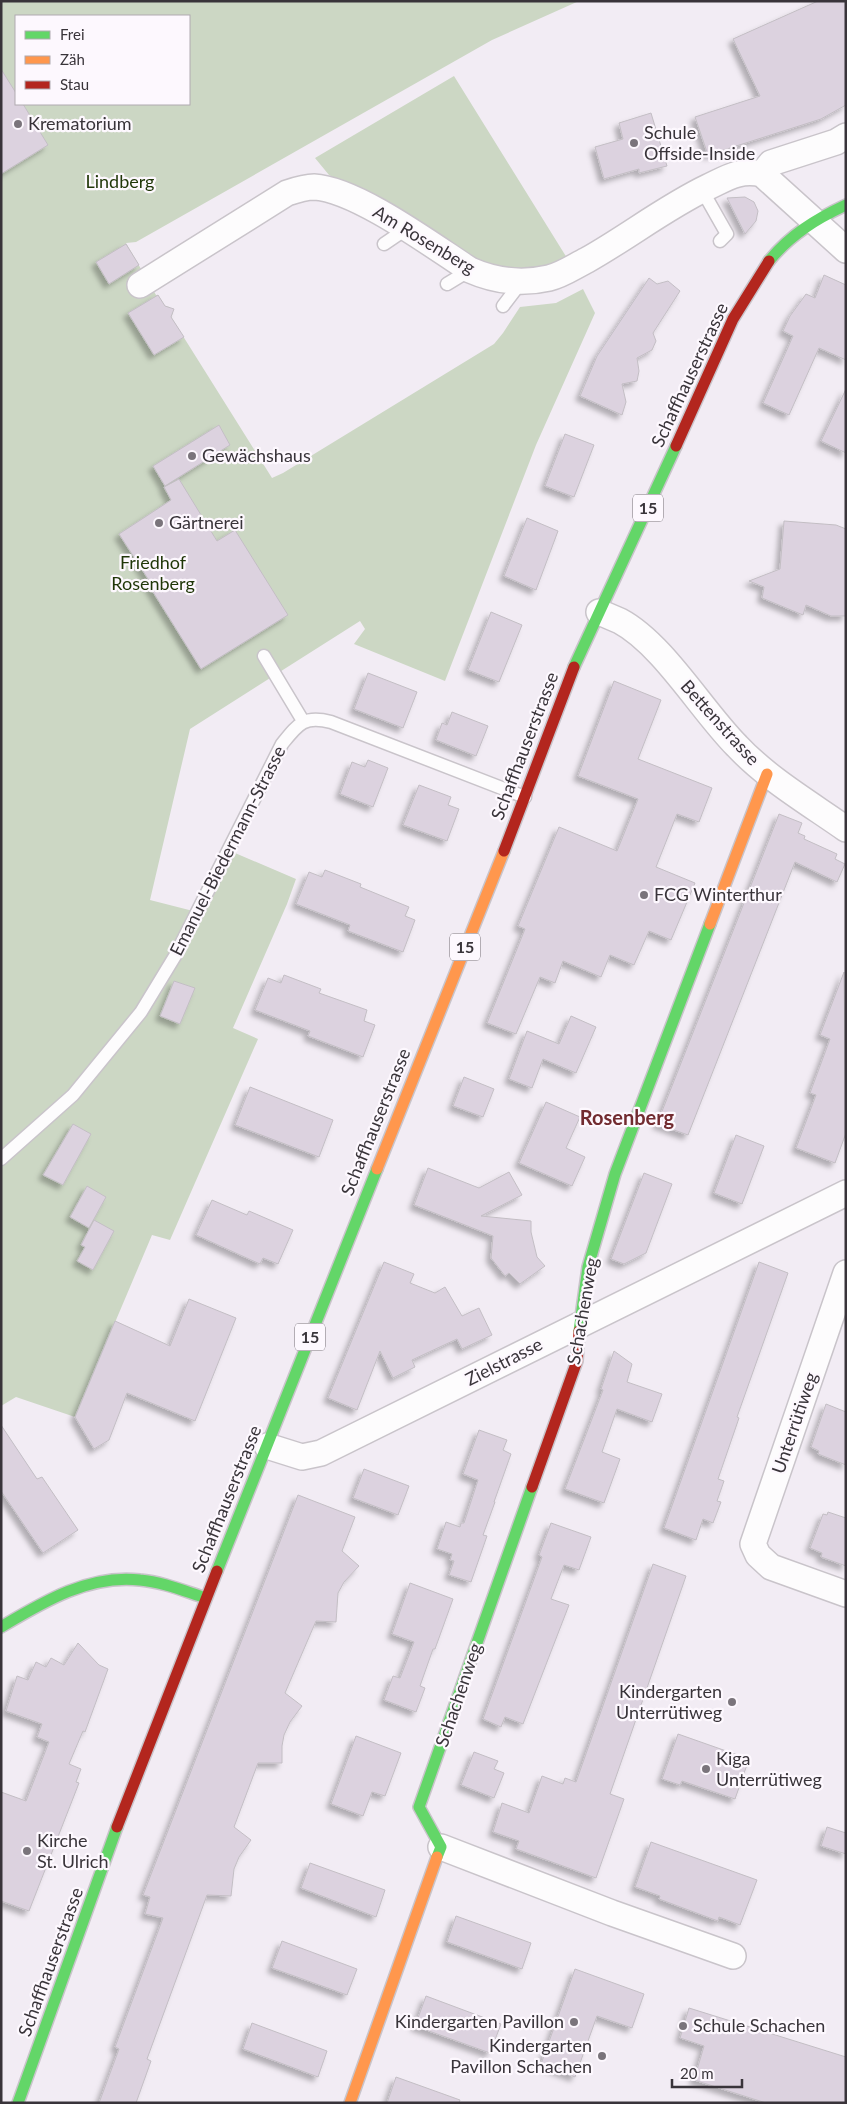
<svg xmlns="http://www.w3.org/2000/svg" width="847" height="2104" viewBox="0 0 847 2104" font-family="Lato,sans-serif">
<defs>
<filter id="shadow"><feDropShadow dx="-4.5" dy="4.5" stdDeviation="2.5" flood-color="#0004"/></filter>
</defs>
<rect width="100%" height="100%" fill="#f2ecf4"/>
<!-- green -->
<path fill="#ccd7c4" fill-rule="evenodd" d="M1 1H579L492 40 136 242 126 243 156 295H158L165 306 169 307 173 313 171 317 272 478 283 473 494 344 503 333 520 307 556 303 583 289 595 313 536 445 445 681 354 644 365 629 360 621 190 729 150 900 197 912 228 850 296 879 287 904 233 1028 258 1039 170 1240 152 1235 75 1417 16 1397 1 1406ZM16 16H189V104H16Z
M454 76 567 258 550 266 519 272 480 264 379 202 329 175 315 158Z"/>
<!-- building -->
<path fill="#dcd2df" stroke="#c3bec4" filter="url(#shadow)" d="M818 1H846V105L821 119 708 155 695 117 760 96 733 39Z
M1 69 16 93V104H23L48 145 1 174Z
M651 113 667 166 639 173V169L604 179 595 147 623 139 619 123Z
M745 197 754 202 758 211 756 221 745 234 727 198Z
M126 244 139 265 109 284 96 262Z
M824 275 846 285V360L819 348 789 415 763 403 793 336 783 331 790 316 806 294 815 298Z
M649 278 657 284 668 281 680 291 653 333 656 341 652 350 637 358 639 371 637 381 622 384 626 402 622 415 580 396 597 356Z
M158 295 165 306 174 309 171 317 184 337 154 355 128 313Z
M846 389V453L821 441Z
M219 425 230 445 165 486 153 466Z
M565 434 594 445 574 497 545 486Z
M179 479 217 541 235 530 288 615 201 669 148 584 150 582 119 534 171 500 164 487Z
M527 518 558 531 536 590 504 576Z
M784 521 836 525 846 529V616H831L806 605 803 615 762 598 764 587 749 581 780 569Z
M491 612 522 625 499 682 468 670Z
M368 673 417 692 403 728 354 709Z
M614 681 661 700 638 759 712 788 699 822 677 814 656 867 695 883 671 940 649 931 634 965 610 955 601 977 563 961 555 983 540 977 516 1034 487 1023 525 929 518 926 559 827 617 851 638 799 578 776Z
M452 712 488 726 476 756 436 740 442 723 447 725Z
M368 760 388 768 373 807 340 794 352 762 365 767Z
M419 785 451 797 448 805 459 809 447 841 403 825Z
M779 814 802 823 798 833 805 836 804 839 837 854 835 859 845 864 837 882 795 862 688 1135 657 1124Z
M325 870 361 884 360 887 409 907 405 916 415 920 403 952 348 931 350 925 296 904 309 872 322 877Z
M844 972 846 1133 835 1163 796 1148 816 1095 810 1093 830 1039 820 1035Z
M284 975 321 989 319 993 367 1010 364 1021 375 1025 363 1057 308 1036 310 1031 255 1010 268 978 281 983Z
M174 981 195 988 180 1024 160 1016Z
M571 1016 596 1027 576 1073 543 1059 532 1088 509 1079 527 1031 559 1044Z
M464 1077 494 1089 483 1117 453 1106Z
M250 1087 333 1120 319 1157 235 1125Z
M546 1102 580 1117 566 1148 585 1157 572 1186 519 1163Z
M73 1124 91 1134 63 1185 43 1175Z
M736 1135 764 1146 742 1204 714 1193Z
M428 1168 479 1188 509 1172 522 1195 481 1216 531 1221V1232L537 1257 545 1266 520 1284 509 1273 505 1276 491 1258 493 1236 414 1205Z
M644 1173 672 1184 646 1253 624 1264 611 1259Z
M87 1186 106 1197 89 1228 70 1217Z
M212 1200 247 1215 249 1211 293 1230 278 1264 263 1258 260 1264 196 1235Z
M94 1220 114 1231 93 1270 77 1261 85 1247 81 1245Z
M384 1262 414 1274 410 1283 435 1293 445 1287 462 1316 479 1308 492 1335 462 1349 457 1339 412 1360 415 1367 393 1378 380 1351 357 1410 328 1398Z
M759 1262 788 1273 737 1417 739 1418 718 1479 724 1481 717 1501 721 1502 713 1523 703 1519 696 1540 664 1528Z
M189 1299 236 1318 195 1421 127 1393 109 1440 94 1449 75 1417 115 1321 170 1346Z
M614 1351 632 1364 627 1382 662 1394 652 1422 617 1409 602 1452 620 1459 604 1503 565 1489 603 1390 601 1389Z
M826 1404 846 1412V1465L818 1454 819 1451 811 1447Z
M1 1425 37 1479 42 1477 78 1530 43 1553 1 1491Z
M479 1430 507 1440 503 1450 511 1454 494 1502H495L483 1535 487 1536 471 1582 449 1575 454 1561 450 1560 452 1554 437 1549 446 1522 460 1527 461 1523H464L478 1480 463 1474Z
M364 1469 409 1486 398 1515 353 1498Z
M298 1495 355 1517 342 1551 359 1566 344 1582 338 1593 336 1622 316 1621 285 1693 302 1706 290 1722 284 1735 282 1746V1763H258L234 1827 251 1840 239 1857 234 1869 231 1896 207 1895 147 2059 151 2061 136 2103H99L119 2049 115 2047 163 1918 145 1914 150 1897 143 1895Z
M828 1512 846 1518V1566L821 1557 822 1553 810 1548 823 1514 827 1515Z
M551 1523 591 1537 579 1570 564 1565 551 1599 569 1605 523 1724 505 1717 501 1727 483 1719 542 1557 539 1555Z
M653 1564 686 1576 610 1794 624 1799 596 1878 516 1849 519 1841 493 1832 502 1803 529 1813 542 1776 563 1784 565 1778 576 1782Z
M410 1583 453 1599 435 1649H433L420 1686 425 1688 416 1712 384 1700 393 1676 400 1678 414 1642 392 1634Z
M78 1643 99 1665 108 1669 85 1732 83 1731 69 1764 81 1769 76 1782 79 1783 29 1911 1 1901V1792L26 1801 49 1742 37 1737 42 1724 6 1711 17 1676 28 1680 36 1662 46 1667 51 1658 64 1665Z
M678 1734 749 1759 735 1799 682 1781 680 1785 662 1779Z
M356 1736 401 1753 385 1796 372 1792 363 1816 331 1804Z
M474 1752 498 1761 494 1769 504 1773 494 1798 461 1785Z
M827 1827 846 1833V1854L821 1846Z
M651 1842 757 1880 740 1925 719 1917 718 1921 659 1899 660 1896 635 1887Z
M310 1863 385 1890 376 1917 301 1888Z
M456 1916 531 1943 522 1969 447 1942Z
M282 1941 357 1969 347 1995 272 1968Z
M575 1969 644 1994 632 2028 597 2016 575 2077 541 2064Z
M426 1996 501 2024 490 2053 415 2026Z
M689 2008 846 2057V2103H766L694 2080 704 2046 680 2038Z
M252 2023 327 2051 318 2077 243 2049Z
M396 2077 460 2100 459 2103H387Z"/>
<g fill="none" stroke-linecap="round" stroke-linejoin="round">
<defs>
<path id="lane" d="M702 190 727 234 720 241
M384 244 406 229
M447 284 470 270
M503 306 522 281
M264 656 303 721
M1 1159 73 1095 141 1012 175 956 282 744C298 724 304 715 331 722L525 797"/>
<path id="street" d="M762 174 771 163 836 142 846 136
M140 285 287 193C296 190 305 187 314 187 356 189 433 246 470 270 495 281 523 284 549 278 562 275 575 266 587 260 628 237 666 207 708 187 727 178 740 169 762 174L846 250
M599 612C606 615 613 618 620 621 663 644 702 711 737 746 768 779 809 803 846 829
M846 1273 753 1544 758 1555 771 1567 846 1594
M267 1446 302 1457 321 1453 846 1193
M441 1847 612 1913 733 1956"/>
<path id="fast" d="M769 261C790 235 816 219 846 205
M574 667 676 446
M579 1331 588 1267 615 1174 710 924
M217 1571 377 1169
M1 1627C43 1602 89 1574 140 1580 163 1582 184 1591 206 1598
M437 1857 441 1847 419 1807 532 1487
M18 2103 117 1827"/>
<path id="slow" d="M710 924 767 774
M377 1169 504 851
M350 2103 437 1857"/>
<path id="jam" d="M676 446 733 319 769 261
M504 851 574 667
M532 1487 577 1361 579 1331
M117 1827 217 1571"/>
</defs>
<!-- lane casing -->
<use href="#lane" stroke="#c9c4ca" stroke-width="15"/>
<!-- street casing -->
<use href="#street" stroke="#c9c4ca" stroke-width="28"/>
<!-- fast casing -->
<use href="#fast" stroke="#c9c4ca" stroke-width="14"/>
<!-- slow casing -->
<use href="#slow" stroke="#c9c4ca" stroke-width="14"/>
<!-- jam casing -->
<use href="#jam" stroke="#c9c4ca" stroke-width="14"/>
<!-- lane -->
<use href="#lane" stroke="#fdfcfd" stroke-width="12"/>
<!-- street -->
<use href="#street" stroke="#fdfcfd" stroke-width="25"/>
<!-- fast -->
<use href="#fast" stroke="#63d668" stroke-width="11"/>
<!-- slow -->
<use href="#slow" stroke="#ff974d" stroke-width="11"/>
<!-- jam -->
<use href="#jam" stroke="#b3261e" stroke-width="11"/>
</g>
<!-- markers -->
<g fill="#7a747b" stroke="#fdf8fe" stroke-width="2">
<circle cx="18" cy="124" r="5"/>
<circle cx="634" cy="143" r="5"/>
<circle cx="192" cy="456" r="5"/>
<circle cx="159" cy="523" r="5"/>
<circle cx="644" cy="895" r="5"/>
<circle cx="732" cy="1702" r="5"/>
<circle cx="706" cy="1769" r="5"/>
<circle cx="27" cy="1851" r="5"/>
<circle cx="574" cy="2022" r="5"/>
<circle cx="683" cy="2026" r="5"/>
<circle cx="602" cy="2056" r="5"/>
</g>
<g text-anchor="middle" stroke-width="4.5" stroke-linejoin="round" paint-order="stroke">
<!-- shield labels -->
<g fill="#fdf8fe" stroke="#746f75" stroke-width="1">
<rect x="633" y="494.5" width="30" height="27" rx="4"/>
<rect x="450" y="933.5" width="30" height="27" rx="4"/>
<rect x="295" y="1323.5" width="30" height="27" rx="4"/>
</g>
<g font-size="16" font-weight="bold" fill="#39343a">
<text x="648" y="514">15</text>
<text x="465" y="953">15</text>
<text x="310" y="1343">15</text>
</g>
<!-- poi labels -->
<g font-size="18" fill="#39343a" stroke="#fdf8fe" text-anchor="start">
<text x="28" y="130">Krematorium</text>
<text x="644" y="139">Schule<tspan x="644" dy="21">Offside-Inside</tspan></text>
<text x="202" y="462">Gewächshaus</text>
<text x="169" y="529">Gärtnerei</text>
<text x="654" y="901">FCG Winterthur</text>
<text x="722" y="1698" text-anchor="end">Kindergarten<tspan x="722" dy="21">Unterrütiweg</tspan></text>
<text x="716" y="1765">Kiga<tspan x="716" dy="21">Unterrütiweg</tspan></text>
<text x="37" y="1847">Kirche<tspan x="37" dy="21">St. Ulrich</tspan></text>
<text x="564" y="2028" text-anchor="end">Kindergarten Pavillon</text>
<text x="693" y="2032">Schule Schachen</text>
<text x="592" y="2052" text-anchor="end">Kindergarten<tspan x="592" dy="21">Pavillon Schachen</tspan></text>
</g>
<!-- park labels -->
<g font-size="18" fill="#1f3607" stroke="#fdf8fe">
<text x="120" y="188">Lindberg</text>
<text x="153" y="569">Friedhof<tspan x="153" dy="21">Rosenberg</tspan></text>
</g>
<!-- street labels -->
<g font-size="18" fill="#39343a" stroke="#fdf8fe">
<text transform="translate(424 240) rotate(31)" y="6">Am Rosenberg</text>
<text transform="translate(690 375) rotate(-65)" y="6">Schaffhauserstrasse</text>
<text transform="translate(720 723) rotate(48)" y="6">Bettenstrasse</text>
<text transform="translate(525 746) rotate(-69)" y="6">Schaffhauserstrasse</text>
<text transform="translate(228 851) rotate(-63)" y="6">Emanuel-Biedermann-Strasse</text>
<text transform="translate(376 1122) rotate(-68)" y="6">Schaffhauserstrasse</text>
<text transform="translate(583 1311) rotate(-80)" y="6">Schachenweg</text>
<text transform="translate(504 1362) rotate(-27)" y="6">Zielstrasse</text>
<text transform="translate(795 1423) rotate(-71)" y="6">Unterrütiweg</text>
<text transform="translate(227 1499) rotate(-68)" y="6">Schaffhauserstrasse</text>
<text transform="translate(459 1695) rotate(-71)" y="6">Schachenweg</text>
<text transform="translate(51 1962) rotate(-70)" y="6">Schaffhauserstrasse</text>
</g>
<!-- quarter labels -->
<g font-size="20" font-weight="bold" fill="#722b30" stroke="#fdf8fe">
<text x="627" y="1125">Rosenberg</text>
</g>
</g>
<!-- border -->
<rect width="847" height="2104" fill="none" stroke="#39343a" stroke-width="5"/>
<!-- legend -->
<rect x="15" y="15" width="175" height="90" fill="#fdf8fe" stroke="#afaab0"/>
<rect x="25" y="31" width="25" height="8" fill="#63d668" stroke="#afaab0"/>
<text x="60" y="40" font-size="15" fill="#39343a">Frei</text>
<rect x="25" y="56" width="25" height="8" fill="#ff974d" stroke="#afaab0"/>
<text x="60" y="65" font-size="15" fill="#39343a">Zäh</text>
<rect x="25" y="81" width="25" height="8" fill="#b3261e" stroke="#afaab0"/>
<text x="60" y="90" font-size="15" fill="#39343a">Stau</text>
<!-- scale -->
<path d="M672 2079v8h70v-8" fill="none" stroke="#39343a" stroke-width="2.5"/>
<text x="680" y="2079" font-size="15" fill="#39343a" stroke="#fdf8fe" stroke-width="4" paint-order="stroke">20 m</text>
</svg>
